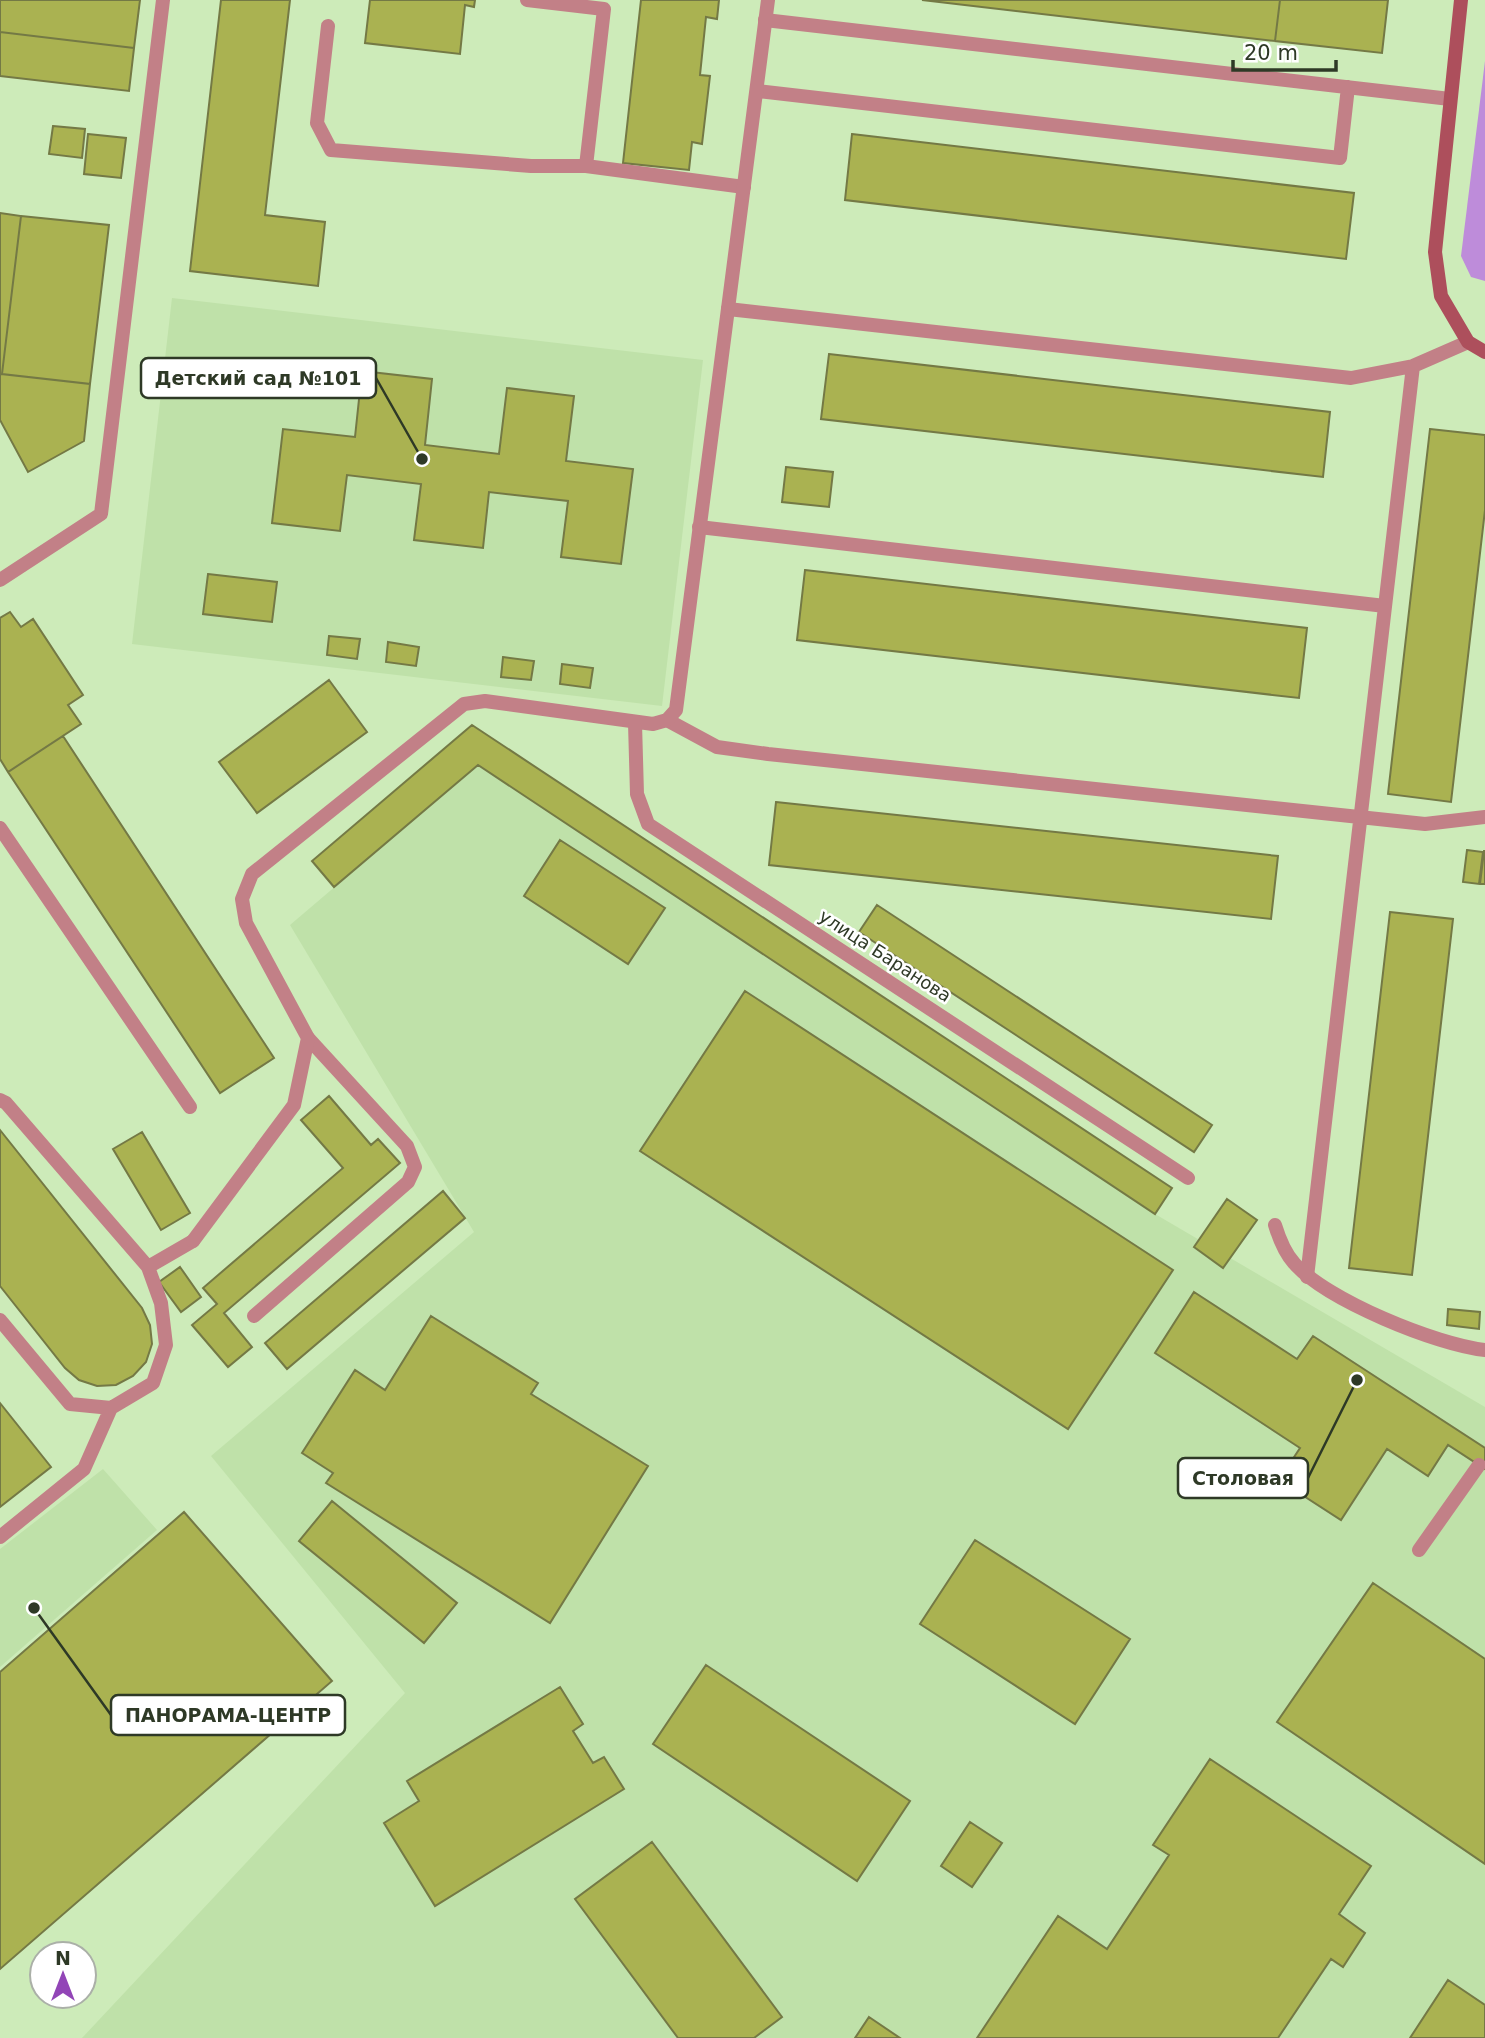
<svg xmlns="http://www.w3.org/2000/svg" width="1485" height="2038" viewBox="0 0 1485 2038" font-family="'DejaVu Sans',sans-serif">
<rect width="100%" height="100%" fill="#cdebb9"/>
<!-- built -->
<path fill="#bfe1a9" d="M172 298 703 360 662 706 132 644Z
M478 765 1155 1214 1485 1407V2038H82L405 1693 211 1456 474 1232 290 925Z
M103 1469 157 1530 0 1667V1549Z"/>
<!-- forest -->
<path fill="#be8cda" d="M1485 61V281L1471 277 1461 256Z"/>
<!-- building -->
<path fill="#aab251" stroke="#747945" stroke-width="2" d="M0 0H140L134 48 0 32Z
M221 0H290L265 215 325 222 318 286 190 271Z
M370 0H475L474 7 465 5 460 54 365 43Z
M641 0H719L717 19 706 17 700 75 710 76 702 144 692 142 689 170 623 163Z
M922 0H1280L1275 41Z
M1280 0H1388L1382 53 1275 41Z
M0 32 134 48 129 91 0 76Z
M53 126 85 129 82 158 49 154Z
M88 134 126 138 121 178 84 174Z
M852 134 1354 193 1346 259 845 200Z
M0 213 21 216 2 374 90 384 84 441 28 472 0 420Z
M21 216 109 225 90 384 2 374Z
M829 354 1330 412 1323 477 821 419Z
M362 371 432 379 425 445 499 454 507 388 574 396 566 461 633 469 621 564 561 557 568 501 489 492 483 548 414 540 421 484 347 475 340 531 272 523 283 429 355 437Z
M1430 429 1485 435V510L1451 802 1388 794Z
M786 467 833 472 829 507 782 502Z
M805 570 1307 628 1299 698 797 640Z
M208 574 277 582 272 622 203 614Z
M10 612 21 627 33 619 83 695 68 705 81 724 8 772 0 759V618Z
M329 636 360 639 357 659 327 655Z
M388 642 419 647 416 666 386 662Z
M503 657 534 661 531 680 501 677Z
M562 664 593 668 590 688 560 684Z
M329 680 367 732 257 813 219 762Z
M472 725 1172 1188 1155 1214 478 765 334 887 312 861Z
M63 736 274 1058 220 1093 8 772Z
M776 802 1278 856 1271 919 769 865Z
M560 840 665 908 628 964 524 896Z
M1467 850 1483 852 1479 884 1463 882Z
M1484 851H1485V884H1480Z
M877 905 1212 1125 1194 1152 859 932Z
M1390 912 1453 919 1412 1275 1349 1268Z
M745 991 1173 1270 1068 1429 640 1151Z
M329 1096 371 1145 378 1139 400 1163 224 1313 252 1347 228 1367 192 1325 217 1304 203 1288 343 1168 301 1120Z
M0 1130 142 1308 150 1325 152 1344 146 1362 133 1376 116 1385 97 1386 79 1380 65 1368 0 1286Z
M142 1132 190 1213 161 1230 113 1149Z
M443 1191 465 1218 287 1369 265 1343Z
M1227 1199 1257 1220 1223 1268 1194 1247Z
M180 1267 201 1297 181 1312 159 1282Z
M1194 1292 1297 1359 1313 1336 1485 1448V1469L1448 1445 1428 1476 1387 1449 1341 1520 1279 1480 1300 1448 1155 1353Z
M1448 1309 1480 1312 1479 1329 1447 1325Z
M431 1316 538 1383 531 1394 648 1466 550 1623 326 1483 333 1473 302 1453 355 1370 385 1390Z
M0 1403 51 1467 0 1507Z
M332 1501 457 1603 424 1643 299 1541Z
M184 1512 332 1681 0 1969V1672Z
M975 1540 1130 1639 1075 1724 920 1624Z
M1373 1583 1485 1659V1864L1277 1722Z
M706 1665 910 1801 857 1881 653 1744Z
M560 1687 583 1724 573 1731 593 1763 604 1757 624 1789 435 1906 384 1823 419 1801 407 1781Z
M1210 1759 1371 1866 1339 1914 1365 1933 1343 1967 1331 1959 1278 2038H977L1058 1916 1107 1949 1169 1855 1153 1845Z
M970 1822 1002 1843 972 1887 941 1866Z
M652 1842 782 2017 754 2038H678L575 1899Z
M1448 1980 1485 2005V2038H1410Z
M869 2017 900 2038H855Z"/>
<g fill="none" stroke-linecap="round" stroke-linejoin="round">
<!-- service -->
<path stroke="#c28087" stroke-width="14" d="M527 0 604 9 586 166
M765 20 1450 99
M328 26 317 123 331 150 531 166H586L744 187
M757 91 1340 158 1348 87
M728 309 1351 378 1413 366 1468 342
M699 527 1385 606
M0 580 101 514 163 0
M667 720 717 747 768 754 1425 824 1485 817
M0 828 190 1107
M0 1100 6 1103 148 1267 161 1303 166 1345 153 1383 111 1408 70 1404 0 1320
M148 1267 193 1241
M1307 1277 1413 366
M254 1316 408 1182 415 1167 407 1146 308 1038
M0 1537 84 1469 111 1408
M1419 1550 1479 1465"/>
<!-- minor -->
<path stroke="#c28087" stroke-width="14" d="M635 723 637 794 648 824 1188 1178
M1275 1225C1279 1238 1284 1252 1294 1263 1326 1300 1437 1345 1485 1350
M193 1241 294 1105 308 1038 246 923 242 899 252 874 464 704 485 701 653 724 667 720 676 710 768 0"/>
<!-- secondary -->
<path stroke="#ad4f5c" stroke-width="14" d="M1461 0 1435 252 1441 296 1468 342 1485 352"/>
</g>
<g text-anchor="middle" stroke-width="5" stroke-linejoin="round" paint-order="stroke">
<!-- street labels -->
<g font-size="18" fill="#2e3926" stroke="#fff">
<text transform="translate(885 956) rotate(33)" y="6">улица Баранова</text>
</g>
</g>
<!-- callouts -->
<path fill="none" stroke="#2e3926" stroke-width="2.5" d="M422 459L376 378M1357 1380L1308 1478M34 1608L111 1715"/>
<g fill="#2e3926" stroke="#fff" stroke-width="2.5">
<circle cx="422" cy="459" r="7"/>
<circle cx="1357" cy="1380" r="7"/>
<circle cx="34" cy="1608" r="7"/>
</g>
<g fill="#fff" stroke="#2e3926" stroke-width="2.5">
<rect x="141" y="358" width="235" height="40" rx="7"/>
<rect x="1178" y="1458" width="130" height="40" rx="7"/>
<rect x="111" y="1695" width="234" height="40" rx="7"/>
</g>
<g font-size="19" text-anchor="middle" font-weight="bold" fill="#2e3926">
<text x="258" y="385">Детский сад №101</text>
<text x="1243" y="1485">Столовая</text>
<text x="228" y="1722">ПАНОРАМА-ЦЕНТР</text>
</g>
<!-- north arrow -->
<g transform="translate(63 1975)"><circle r="33" fill="#ffffff" stroke="#abb0a8" stroke-width="2"/>
<path d="M0-5L12 26L0 18L-12 26Z" fill="#9245b7"/>
<text y="-10" font-size="19" font-weight="bold" text-anchor="middle" fill="#2e3926">N</text>
</g>
<!-- scale -->
<path d="M1233 60v10h103v-10" fill="none" stroke="#2e3926" stroke-width="3.5"/>
<text x="1244" y="60" font-size="21" fill="#2e3926" stroke="#ffffff" stroke-width="5" paint-order="stroke">20 m</text>
</svg>
